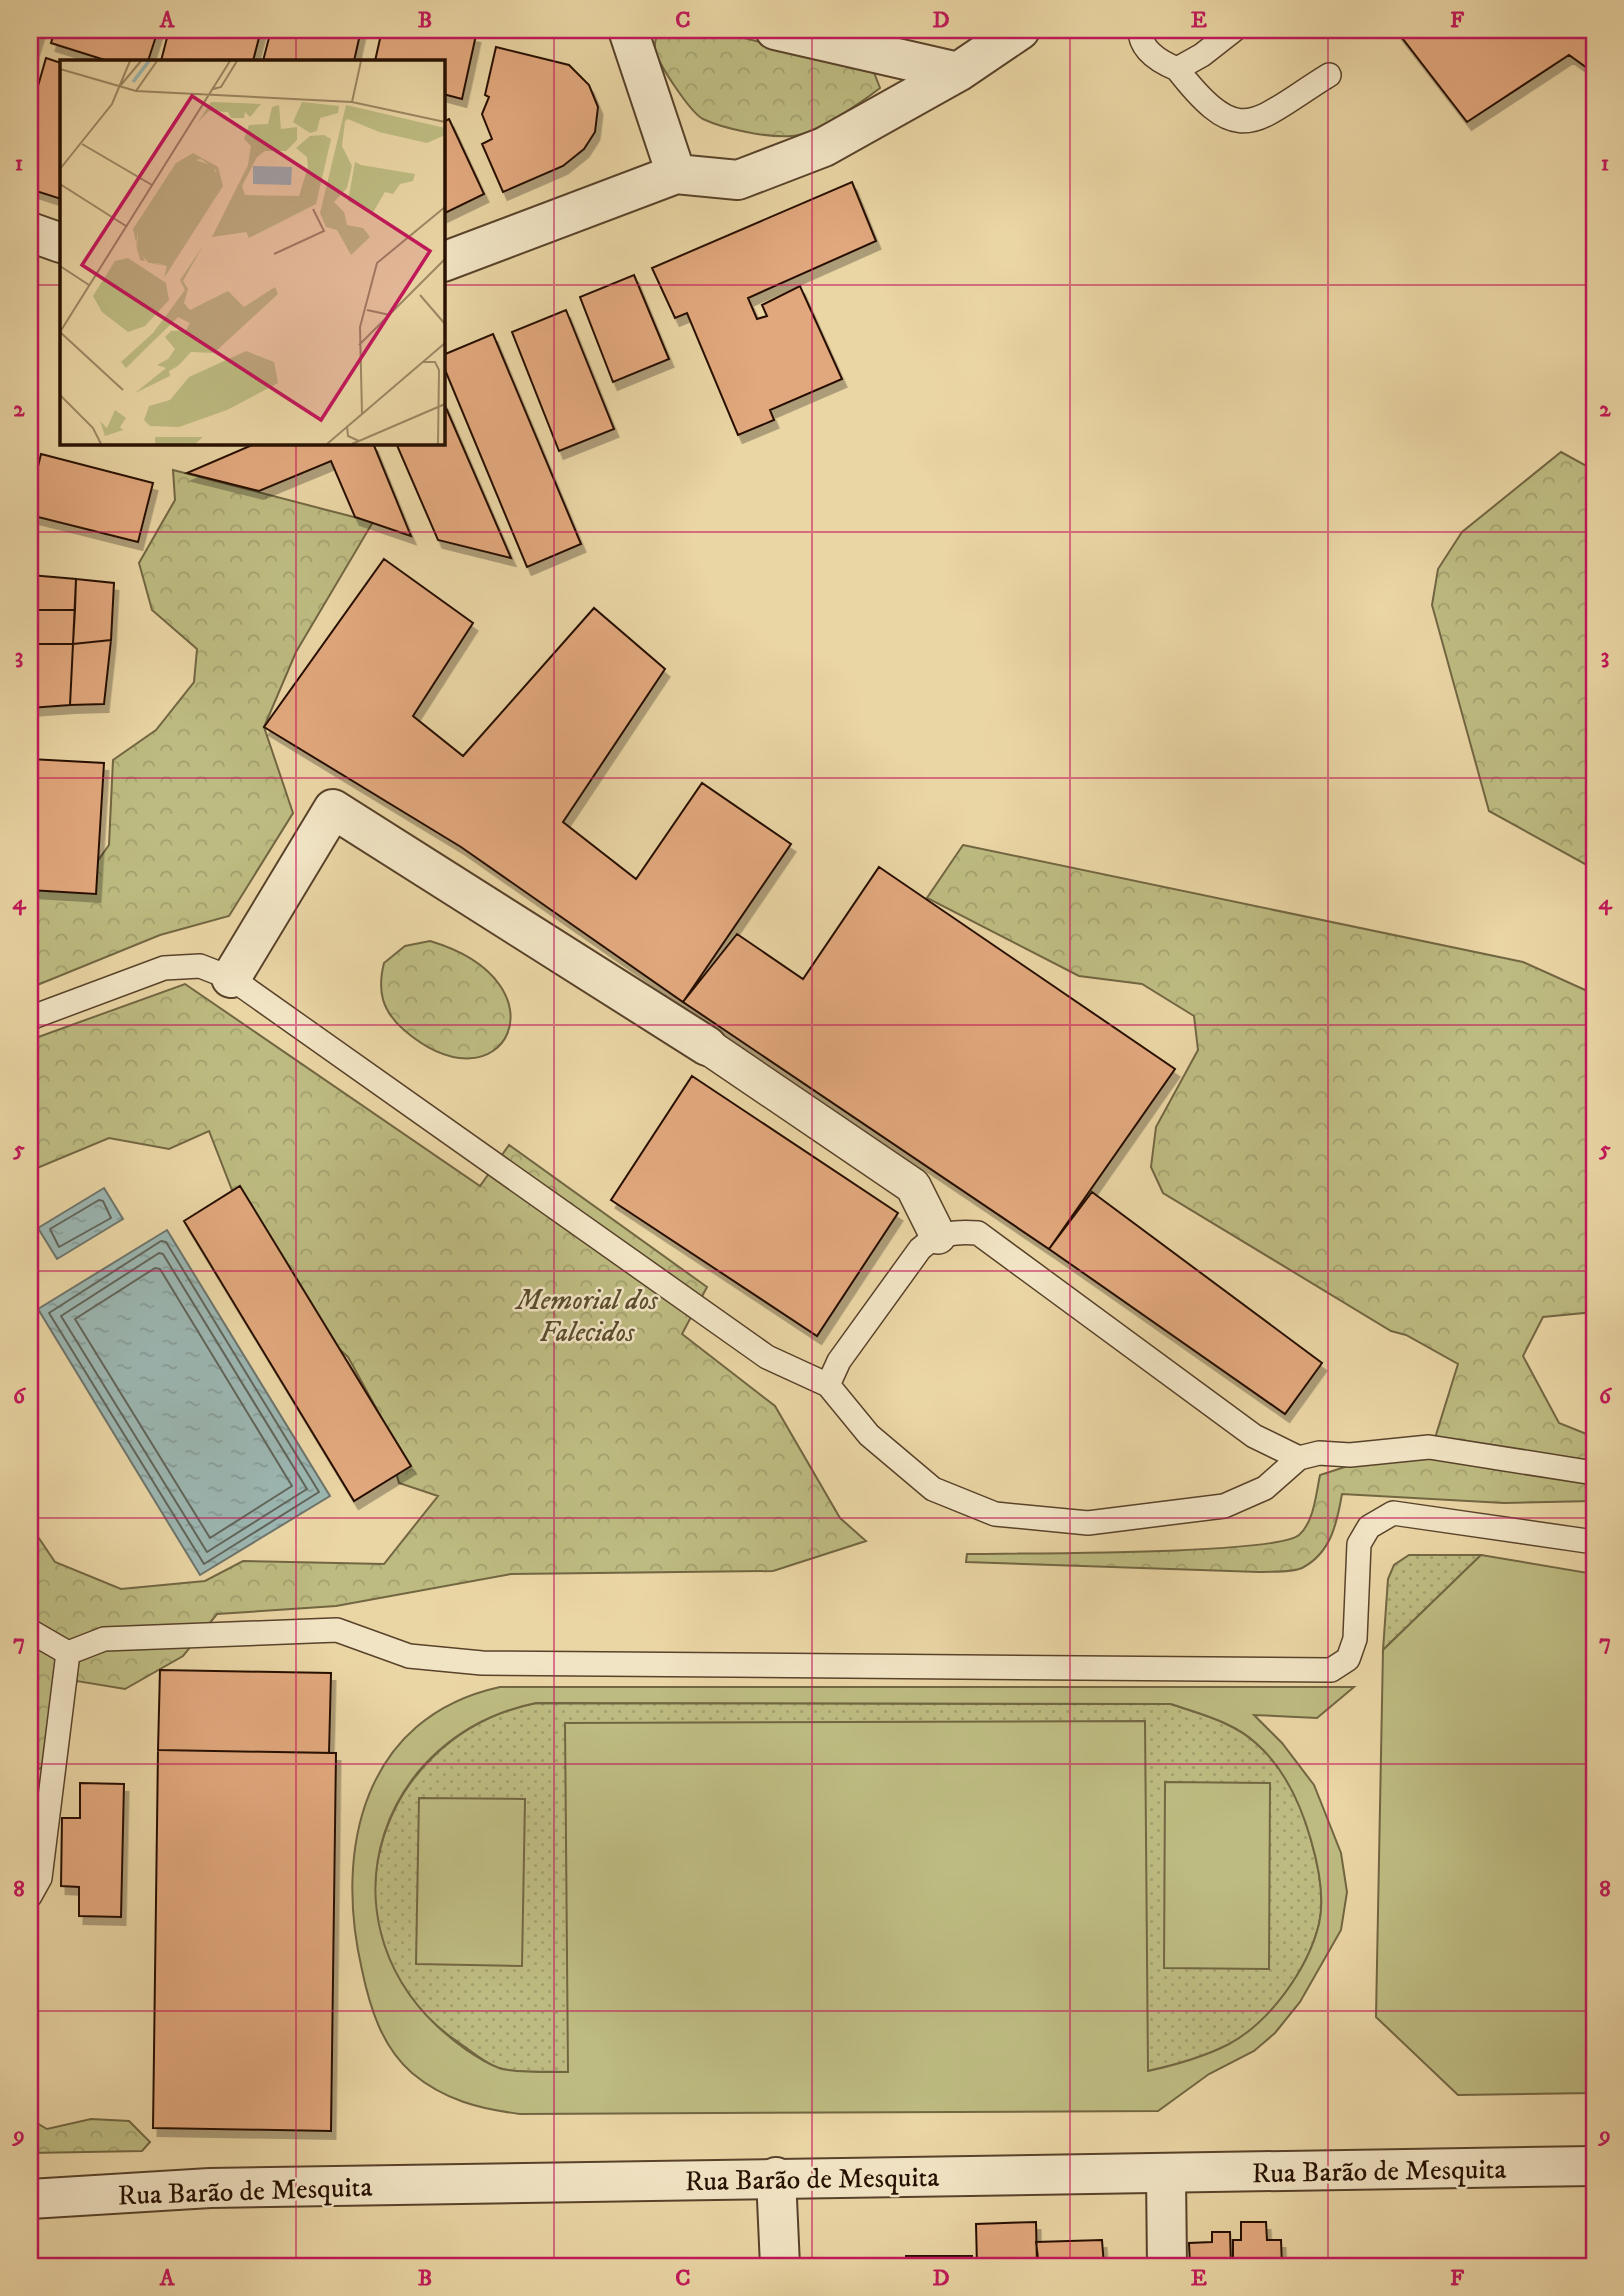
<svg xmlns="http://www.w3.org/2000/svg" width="1624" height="2296" viewBox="0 0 1624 2296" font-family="'IM FELL DW Pica',serif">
<defs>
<pattern id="grass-dots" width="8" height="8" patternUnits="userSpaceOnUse" patternTransform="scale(1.75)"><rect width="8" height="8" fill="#bdbb81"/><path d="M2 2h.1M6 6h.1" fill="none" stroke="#a2a06e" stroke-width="1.8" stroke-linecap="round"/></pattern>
<pattern id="forest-crowns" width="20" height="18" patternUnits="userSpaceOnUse" patternTransform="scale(1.75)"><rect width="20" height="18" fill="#bdbb81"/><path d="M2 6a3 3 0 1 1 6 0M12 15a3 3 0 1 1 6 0" fill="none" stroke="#a2a06e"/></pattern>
<pattern id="water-ripples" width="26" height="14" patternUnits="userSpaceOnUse" patternTransform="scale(1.75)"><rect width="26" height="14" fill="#9bb6b1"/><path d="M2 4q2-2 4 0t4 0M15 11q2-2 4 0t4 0" fill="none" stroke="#869b97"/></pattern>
<filter id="shadow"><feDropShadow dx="4.5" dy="8" stdDeviation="0" flood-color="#0004"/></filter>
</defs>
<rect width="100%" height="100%" fill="#ead5a4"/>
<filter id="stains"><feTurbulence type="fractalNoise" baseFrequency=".00286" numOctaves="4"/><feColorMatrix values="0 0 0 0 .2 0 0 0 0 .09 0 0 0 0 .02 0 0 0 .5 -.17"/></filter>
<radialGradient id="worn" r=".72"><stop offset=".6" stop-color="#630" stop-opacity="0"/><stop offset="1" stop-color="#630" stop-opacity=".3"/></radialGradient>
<!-- grass -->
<path fill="url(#grass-dots)" stroke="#726642" stroke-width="2" d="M1409 1555H1481L1383 1650 1388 1579 1394 1565Z
M536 1703 1171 1704C1200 1714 1234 1722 1257 1744 1285 1769 1302 1805 1311 1840 1318 1864 1325 1899 1319 1924 1308 1969 1270 2023 1229 2045 1204 2058 1175 2065 1148 2071L568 2072C549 2071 515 2074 498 2068 484 2062 470 2050 458 2042 313 1944 370 1737 536 1703Z"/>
<!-- forest -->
<path fill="url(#forest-crowns)" stroke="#726642" stroke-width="2" d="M661 30H712L873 70 880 88C862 102 814 135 792 136 768 138 724 129 703 119 691 113 657 63 655 49 654 42 657 34 661 30Z
M1561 452 1594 470V869L1489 811 1432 605 1438 569 1462 532Z
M173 470 373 522 296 652 264 727 293 813 229 916 160 935 30 988V876L59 878 91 870 109 845 113 760 156 730 194 682 197 649 152 610 139 563 175 500Z
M963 845 1523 962 1594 994V1312L1543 1317 1523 1356 1559 1423 1594 1437V1501L1504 1503 1342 1494C1337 1523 1331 1553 1302 1568 1291 1573 1271 1571 1259 1572L966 1562 967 1554C1015 1553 1275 1555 1299 1535 1314 1522 1316 1494 1320 1475L1435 1438 1458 1364 1406 1335 1391 1331 1163 1193 1151 1167 1156 1127 1198 1050 1194 1016 1142 984 1079 976 927 898Z
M430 941C571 983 504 1116 404 1030 382 1011 377 991 384 963L405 946Z
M185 984 480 1186 509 1145 707 1287 682 1334 775 1406 840 1518 866 1541 773 1571 511 1574 336 1606 217 1614 183 1656 125 1689 77 1681 63 1712 60 1758 37 1770 30 1763V1525L55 1562 121 1589 205 1581 243 1561 384 1564 438 1496 399 1483 381 1417 348 1357 307 1320 297 1282 232 1190 209 1131 169 1149 109 1138 30 1171V1040Z
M30 2119 47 2129 91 2119 129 2121 150 2142 142 2151 30 2153Z"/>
<!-- pitch -->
<path fill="#bdbb81" stroke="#726642" stroke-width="2" fill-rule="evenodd" d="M1481 1555 1594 1574V2093L1458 2095 1376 2017 1383 1650Z
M500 1687H1354L1317 1718 1254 1715 1282 1743 1314 1785 1341 1853 1347 1892 1341 1930 1300 2002 1275 2033 1254 2051 1209 2074 1158 2111 520 2114C480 2109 444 2100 412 2073 382 2047 370 2008 362 1970 334 1849 363 1717 500 1687ZM536 1703 1171 1704C1200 1714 1234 1722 1257 1744 1285 1769 1301 1805 1311 1840 1318 1864 1325 1898 1319 1924 1308 1969 1270 2022 1229 2044 1204 2057 1175 2065 1148 2071L1145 1721 565 1723 568 2072C551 2072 513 2073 499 2068 478 2060 453 2041 437 2026 319 1914 381 1734 536 1703Z
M1165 1782 1270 1783 1269 1969 1164 1968Z
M419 1798 525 1799 522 1966 416 1964Z"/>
<!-- water -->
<path fill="url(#water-ripples)" stroke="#6d746b" stroke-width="2" d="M30 459 40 461 30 500Z
M104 1188 123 1219 57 1259 38 1228Z
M167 1230 330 1496 200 1575 38 1309Z"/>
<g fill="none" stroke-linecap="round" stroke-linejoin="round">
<!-- shore -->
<path stroke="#61645a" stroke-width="2" d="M99 1200 103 1201 111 1218 59 1247 50 1229Z
M161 1241 166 1242 319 1492 204 1564 49 1313Z
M159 1253 163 1254 307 1489 207 1552 61 1316Z
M155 1268 160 1269 292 1486 210 1538 75 1319Z"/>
</g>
<!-- building -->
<path fill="#e2a87d" stroke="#271102" stroke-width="2" filter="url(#shadow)" d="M30 30H40L31 59 30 58Z
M55 30H158L148 61H108L51 43Z
M169 30H261L253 61H161Z
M271 30H361L354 61H263Z
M382 30H453L476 35 462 99 443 94V61H375Z
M1396 30H1594V73L1569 55 1467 122Z
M496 47 569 65 589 85 598 107 595 132 584 149 563 166 503 192 482 144 492 139 482 114 489 97 485 95Z
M46 58 61 63V199L30 189V114Z
M449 119 484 194 443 214V122Z
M852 182 876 241 748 298 757 319 767 316 762 305 800 286 842 379 770 410 774 420 738 435 687 313 675 318 652 268Z
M634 275 669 359 613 382 580 297Z
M566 310 614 429 559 451 512 332Z
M493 334 581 544 527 567 443 365V355Z
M443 401 511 558 438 540 396 443H443Z
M257 443H373L411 536 355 517 331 461 259 491 187 473Z
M41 454 153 483 138 542 30 515V500Z
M384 559 473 623 413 716 463 756 594 608 665 669 563 822 636 879 702 783 791 844 683 1002 461 847 264 727Z
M30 575 76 579 75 610H30Z
M76 579 114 583 111 640 73 644Z
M30 610H75L73 644H30Z
M111 640 104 704 70 705 73 644Z
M30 644H73L70 705 30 708Z
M30 759 104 763 96 894 30 890Z
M879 867 1175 1069 1049 1249 683 1002 737 934 803 979Z
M692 1076 898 1213 817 1336 611 1200Z
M240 1186 411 1466 354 1501 184 1221Z
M1092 1192 1322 1363 1285 1414 1049 1249Z
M160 1670 331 1673 329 1753 158 1750Z
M158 1750 336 1753 331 2131 153 2128Z
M80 1783 124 1784 121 1917 79 1916V1887L61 1886 62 1818H80Z
M1036 2222 1037 2266H977L976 2224Z
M1241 2222H1266L1267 2240H1281L1282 2266H1233V2240H1241Z
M1212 2232H1230L1231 2266H1190L1189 2243 1212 2242Z
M1102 2240 1104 2266H1039L1036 2242Z
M906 2256H972V2266H906Z"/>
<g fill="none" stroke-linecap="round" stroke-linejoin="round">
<defs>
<path id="service" d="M1140 30C1140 50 1160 62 1177 69L1202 55 1234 30
M1177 69C1241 151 1253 122 1329 75
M30 1018 164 968 200 966 231 978 767 1357 828 1385 869 1435 933 1489 995 1514 1088 1523 1224 1506 1265 1488 1299 1458 1319 1453 1350 1455 1429 1447 1594 1473
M828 1385 839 1361 920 1249C937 1233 956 1231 978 1233L1254 1436 1299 1458
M30 1631 68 1653 104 1639 337 1630 409 1656 482 1663 1331 1670 1348 1659 1355 1639 1359 1544 1369 1527 1393 1513 1594 1542
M30 1896 40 1878 68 1653"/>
<path id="pedestrian" d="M707 1046 913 1186 938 1236"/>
<path id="minor" d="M628 30 676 174
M775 30 958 72
M30 232 61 243
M443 262 676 174 738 180 824 147 958 72 1020 30
M231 978 333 809 707 1046
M1166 2174 1167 2266
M776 2177 780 2266"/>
<path id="tertiary" d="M30 2199 210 2188 1594 2166"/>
</defs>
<!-- service casing -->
<use href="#service" stroke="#58422a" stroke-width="26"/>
<!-- pedestrian casing -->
<use href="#pedestrian" stroke="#58422a" stroke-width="38"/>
<!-- minor casing -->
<use href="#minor" stroke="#58422a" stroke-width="42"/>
<!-- tertiary casing -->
<use href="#tertiary" stroke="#58422a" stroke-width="42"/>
<!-- service -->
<use href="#service" stroke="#f1e4c4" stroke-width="23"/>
<!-- pedestrian -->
<use href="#pedestrian" stroke="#f1e4c4" stroke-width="35"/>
<!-- minor -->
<use href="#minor" stroke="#f1e4c4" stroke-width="38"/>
<!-- tertiary -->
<use href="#tertiary" stroke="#f1e4c4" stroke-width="38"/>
</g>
<!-- grid -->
<path fill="none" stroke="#c2185b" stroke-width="2" stroke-opacity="0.55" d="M296 30V61M554 30V2266M812 30V2266M1070 30V2266M1328 30V2266M30 285H61M443 285H1594M296 443V2266M30 532H1594M30 778H1594M30 1025H1594M30 1271H1594M30 1518H1594M30 1764H1594M30 2011H1594"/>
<g text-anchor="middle" stroke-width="5" stroke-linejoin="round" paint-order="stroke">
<!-- park labels -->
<g font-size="28" font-style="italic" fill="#5c4c2e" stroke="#f1e4c4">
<text x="587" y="1309">Memorial dos<tspan x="587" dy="32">Falecidos</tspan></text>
</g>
<!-- street labels -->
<g font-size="28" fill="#271102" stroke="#f1e4c4">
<text transform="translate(1379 2170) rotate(-1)" y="10">Rua Barão de Mesquita</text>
<text transform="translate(812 2178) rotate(-1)" y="10">Rua Barão de Mesquita</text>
<text transform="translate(245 2190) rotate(-2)" y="10">Rua Barão de Mesquita</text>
</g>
</g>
<!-- overview -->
<g transform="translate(60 60)">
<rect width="385" height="385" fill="#ead5a4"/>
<path d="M133 99 153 106 159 120 157 132 115 198 105 204 89 203 77 191 78 171 122 103ZM108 299 118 306 109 311 110 316 75 333 106 308 97 305ZM55 350 66 358 60 367 63 370 45 376 40 361 47 368ZM95 377H143L135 384H95Z" fill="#bdbb81"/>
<path d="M151 42H155L201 44 190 57 185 52 184 58H171L168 52 149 51 138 62ZM242 42 279 46 278 53 260 58 257 71 250 73 233 62ZM219 45 221 69 237 67V80L226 91H205L197 97 182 126 185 135 239 136 248 107 247 97 236 88 250 76 264 75 271 79 256 144 189 178 186 172 152 177 188 105 191 86 184 79 189 65 208 64 212 47ZM286 45 385 68V75L367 83 319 72 288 59 285 61 282 86 292 106 287 128 274 142 284 152 287 165 303 168 310 177 291 195 277 170 266 167 260 153ZM295 102 301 105 355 114 353 121 340 124 333 134 325 132 312 154 288 141ZM143 186 123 221 128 229 124 243 130 250 168 231 184 247 215 227 218 234 154 293 131 292 118 306 112 304 108 299 115 289 105 277 111 271 126 270 130 263 118 257 66 308 61 302 93 273 125 230 120 220ZM186 291 214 302 218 323 167 350 119 367 90 366 84 360 89 346 110 340 129 317Z" fill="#bdbb81"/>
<path d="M133 93 158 107 163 126 104 218 107 206 80 200 73 169 116 103ZM141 99 156 110 157 132 114 198 99 205 85 201 76 186 78 171 114 194 153 134 117 110 125 102ZM134 113a9 9 0 1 1 18 0a9 9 0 1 1-18 0ZM88 179 107 192 100 203 80 190ZM68 198 106 223 109 240 85 266 68 272 42 252 33 236 55 201Z" fill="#bdbb81" fill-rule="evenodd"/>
<path d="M193 106 232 107 231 125 193 124Z" fill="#9bb6b1"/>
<path fill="none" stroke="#9bb6b1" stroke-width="3.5" d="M73 22 89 1"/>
<path fill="none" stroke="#9c8763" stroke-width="2" d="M0 9 76 31 292 42 385 62M60 26 81 1M153 29 161 27 177 1M76 31 97 1M292 42 301 1M22 84 92 125M0 109 52 44 70 1M0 124 66 166M214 194 264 171 253 149M0 206 29 225M360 235 385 264M307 250 330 255M0 272 170 1M0 272 63 330M299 285 385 199M363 302H375L379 310 378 384M0 335 33 368 41 384M302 354 300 267 317 203 385 147M287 366 288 376 299 381M267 384 385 283M292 384 385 344"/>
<path fill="#c2185b" fill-opacity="0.15" stroke="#c2185b" stroke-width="3.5" d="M132 36 370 191 261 360 22 205Z"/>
<rect width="385" height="385" fill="none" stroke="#271102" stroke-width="3.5"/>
</g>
<!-- margin -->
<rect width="1624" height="2296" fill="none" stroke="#ead5a4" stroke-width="77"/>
<rect x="38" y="38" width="1548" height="2220" fill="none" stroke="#c2185b" stroke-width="2.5"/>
<g font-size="23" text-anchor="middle" font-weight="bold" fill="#c2185b">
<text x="167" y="27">A</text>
<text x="425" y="27">B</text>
<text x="683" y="27">C</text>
<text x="941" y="27">D</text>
<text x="1199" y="27">E</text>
<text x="1457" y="27">F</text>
<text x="19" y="170">1</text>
<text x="1605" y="170">1</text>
<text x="19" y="416">2</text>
<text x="1605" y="416">2</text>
<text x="19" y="663">3</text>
<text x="1605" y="663">3</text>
<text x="19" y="909">4</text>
<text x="1605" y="909">4</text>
<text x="19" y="1156">5</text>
<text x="1605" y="1156">5</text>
<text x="19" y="1403">6</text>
<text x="1605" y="1403">6</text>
<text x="19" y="1649">7</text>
<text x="1605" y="1649">7</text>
<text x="19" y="1896">8</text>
<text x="1605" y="1896">8</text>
<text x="19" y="2142">9</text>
<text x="1605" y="2142">9</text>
<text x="167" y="2285">A</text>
<text x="425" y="2285">B</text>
<text x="683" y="2285">C</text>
<text x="941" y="2285">D</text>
<text x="1199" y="2285">E</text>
<text x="1457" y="2285">F</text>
</g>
<rect width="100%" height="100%" filter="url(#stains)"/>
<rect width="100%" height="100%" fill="url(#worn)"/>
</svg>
